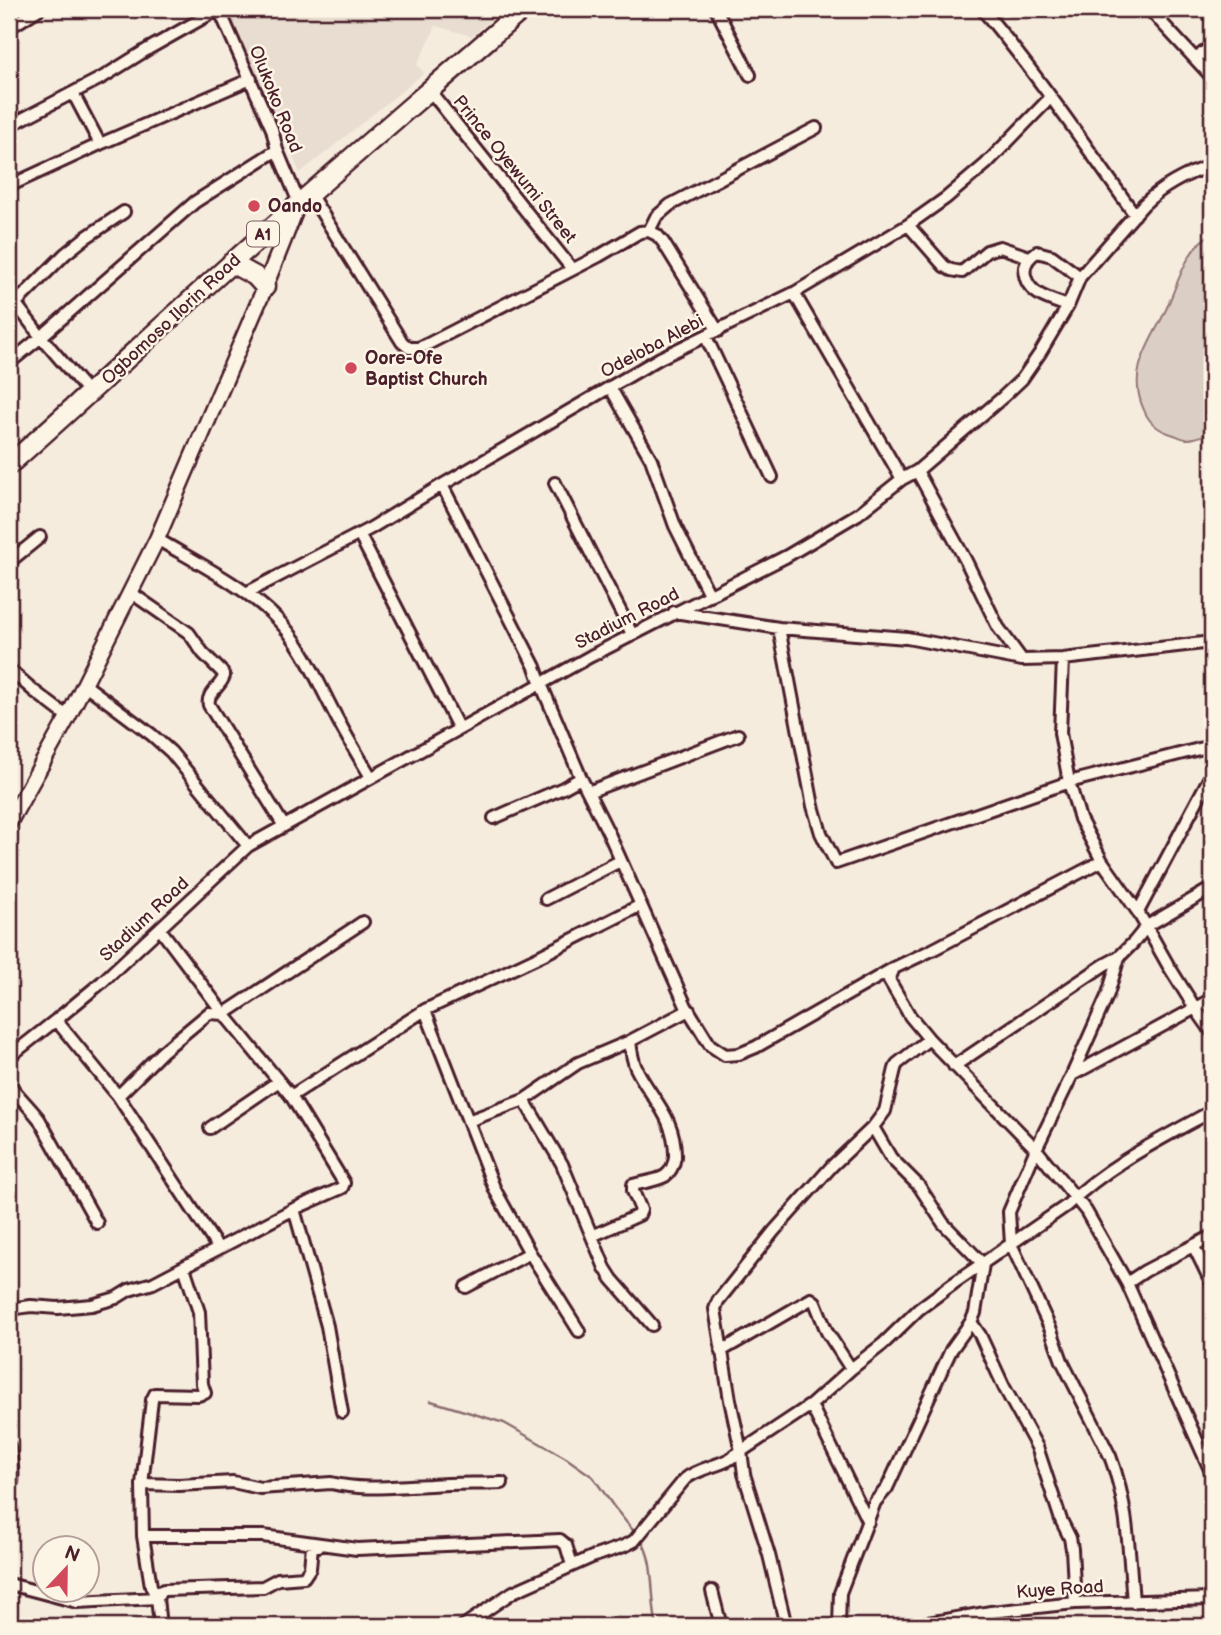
<svg xmlns="http://www.w3.org/2000/svg" width="1221" height="1635" viewBox="0 0 1221 1635" font-family="'Balsamiq Sans',sans-serif">
<rect width="100%" height="100%" fill="#f5ecde"/>
<filter id="ink" filterUnits="userSpaceOnUse"><feTurbulence type="fractalNoise" baseFrequency=".0143" numOctaves="2"/><feDisplacementMap in="SourceGraphic" scale="14" xChannelSelector="R" yChannelSelector="G"/><feConvolveMatrix kernelMatrix="1 2 1 2 8 2 1 2 1" color-interpolation-filters="sRGB"/></filter>
<g filter="url(#ink)">
<!-- built -->
<path fill="#e8ddd0" d="M227 9H503L472 36 436 26 417 65 424 73 300 173Z"/>
<!-- green -->
<path fill="#dbcec4" stroke="#927678" stroke-width="2" d="M1212 234V431C1206 435 1194 439 1187 439 1182 439 1176 435 1171 434 1158 430 1149 423 1144 410 1125 369 1153 341 1168 305 1178 283 1188 244 1212 234Z"/>
<g fill="none" stroke-linecap="round" stroke-linejoin="round">
<!-- stream -->
<path stroke="#8c6e70" stroke-width="2.5" d="M431 1401 504 1423 566 1458 593 1477 614 1507 636 1534
M640 1539C656 1560 650 1600 657 1626"/>
<defs>
<path id="minor" d="M219 9 272 129 277 150 299 203
M716 9 750 75
M982 9C1037 74 1085 145 1135 215
M1149 9 1212 77
M9 28 39 9
M1195 59 1212 46
M430 91 572 269
M73 93 100 144
M9 126 103 77 148 49 219 9
M9 186 100 144 251 79
M310 194 402 342 409 348H418L426 345 599 256 640 232 649 231 657 235 663 242 718 331
M908 225 944 266 951 270 962 272 987 251 1000 247 1029 257
M649 231 656 217 670 205 816 128
M794 293 902 479
M16 304 41 337 90 394
M1068 306C1059 303 1050 300 1042 296 1023 286 1017 264 1037 252L1052 256 1080 277
M9 310 65 254 85 238 124 212
M706 337 772 477
M9 363 41 337 195 202 277 150
M610 387 651 459 675 526 710 596
M917 471 966 561 998 627 1022 660
M555 483 632 634
M442 485 535 667 541 684 581 778 610 836 686 1006 710 1045 725 1055 739 1054 756 1047 894 968 932 950 1102 861
M359 534 459 729
M157 539C194 561 244 586 274 616 304 644 319 686 339 722 349 741 360 759 371 777
M9 562 40 537
M130 592 189 633 203 653 222 672 224 676C221 687 206 693 209 705L284 826
M246 593 371 528 442 485 660 358 794 293 908 225 946 198 986 164 1051 97
M674 612 779 628 907 638 1022 660 1063 659 1212 642
M779 628 813 806 821 833 836 863 1069 782 1203 748 1212 749
M1063 659 1060 733 1069 782 1080 819 1102 861 1138 912 1168 965 1195 1008 1212 1032
M9 669 34 691 68 717
M84 684 152 735 171 752 248 846
M588 792 738 735
M494 818 563 788 581 778
M546 899 620 861
M1138 912 1212 773
M1119 957 1108 994 1072 1075 1036 1149 1009 1212 1011 1244 1051 1330 1062 1361 1110 1456C1128 1502 1129 1553 1133 1602
M894 968 889 980 910 1016 929 1039 1036 1149 1086 1211 1127 1283 1212 1474
M425 1010 495 1190 530 1253 579 1331
M56 1020 118 1096 218 1248
M9 1057 56 1020 102 982 248 846 591 656 787 556 858 514 902 479 917 471 1003 397 1022 379 1040 353 1068 306 1080 277 1144 204C1164 185 1186 174 1212 165
M954 1066 1104 965 1119 957 1134 942 1147 926 1212 888
M1072 1075 1212 999
M9 1084C18 1096 29 1106 39 1119L97 1223
M118 1096 162 1052 209 1013 224 1014 363 922
M291 1096 425 1010 542 955 641 905
M524 1100 562 1164 605 1268 612 1279 652 1325
M468 1121 524 1100 578 1063 630 1041 689 1010
M210 1128 279 1081
M294 1209 327 1326 342 1412
M592 1236 639 1215 641 1210 633 1191V1185C643 1182 656 1181 665 1176 671 1172 674 1163 675 1157 676 1117 651 1099 636 1068 632 1059 631 1050 630 1041
M1194 1247 1212 1284
M1127 1283 1145 1271 1212 1236
M466 1287 530 1253
M9 1309 31 1306 58 1308 92 1305 116 1298 129 1290 153 1283 294 1209 342 1188 344 1183 291 1096 224 1014 160 929
M971 1322 980 1335 1004 1387 1037 1447 1061 1520 1070 1538 1072 1549 1075 1603
M721 1351 811 1299 815 1302 827 1332 851 1369
M811 1405 868 1522
M9 1446C12 1463 15 1480 9 1497
M142 1484 179 1485 233 1482 260 1488 331 1483C364 1491 396 1486 430 1485 454 1483 478 1484 502 1483
M143 1536H263L357 1549 560 1540 566 1545 572 1565
M9 1584 77 1602 157 1598 161 1591 164 1590 263 1587 278 1579 304 1577 310 1568 312 1546H319
M712 1591 721 1626
M991 1612 995 1626
M160 1626 157 1598 151 1586 143 1536 142 1484 152 1400 155 1394 198 1395 205 1393 202 1384 199 1312 184 1267
M463 1626 513 1592 592 1557 624 1546 634 1541 685 1479C697 1469 714 1467 728 1460L811 1405 851 1369 883 1344 919 1309 954 1283 1066 1206C1108 1165 1161 1139 1212 1111
M786 1626 769 1555 744 1474 741 1451 730 1400 715 1309 718 1301 774 1231 832 1166 873 1127 885 1111 895 1069 897 1064 929 1039
M839 1626 840 1593 875 1502 887 1488 951 1350 971 1322 975 1313 983 1264 943 1223 919 1186 891 1158 873 1127
M911 1626 991 1612 1075 1603 1212 1599"/>
<path id="major" d="M9 823 68 717 157 539 265 287 298 204"/>
<path id="highway" d="M231 263 255 276 265 287
M9 465C85 398 158 329 234 261 329 176 427 93 523 9"/>
</defs>
<!-- minor casing -->
<use href="#minor" stroke="#4a1f2b" stroke-width="16"/>
<!-- major casing -->
<use href="#major" stroke="#4a1f2b" stroke-width="19"/>
<!-- highway casing -->
<use href="#highway" stroke="#4a1f2b" stroke-width="23"/>
<!-- minor -->
<use href="#minor" stroke="#fcf5e5" stroke-width="10"/>
<!-- major -->
<use href="#major" stroke="#fcf5e5" stroke-width="14"/>
<!-- highway -->
<use href="#highway" stroke="#fcf5e5" stroke-width="18"/>
</g>
</g>
<!-- markers -->
<g fill="#d1495b" stroke="#fcf5e5" stroke-width="2.5">
<circle cx="254" cy="206" r="7"/>
<circle cx="351" cy="368" r="7"/>
</g>
<g text-anchor="middle" stroke-width="5" stroke-linejoin="round" paint-order="stroke">
<!-- shield labels -->
<rect fill="#fcf5e5" stroke="#7f5f63" stroke-width="2" x="247" y="221.5" width="32" height="25" rx="5"/>
<g font-size="16" font-weight="bold" fill="#4a1f2b">
<text x="263" y="240">A1</text>
</g>
<!-- street labels -->
<g font-size="18" fill="#4a1f2b" stroke="#fcf5e5">
<text transform="translate(276 99) rotate(68)" y="6">Olukoko Road</text>
<text transform="translate(515 169) rotate(51)" y="6">Prince Oyewumi Street</text>
<text transform="translate(171 319) rotate(-43)" y="6">Ogbomoso Ilorin Road</text>
<text transform="translate(652 346) rotate(-28)" y="6">Odeloba Alebi</text>
<text transform="translate(627 618) rotate(-27)" y="6">Stadium Road</text>
<text transform="translate(144 919) rotate(-43)" y="6">Stadium Road</text>
<text transform="translate(1060 1589) rotate(-4)" y="6">Kuye Road</text>
</g>
<!-- poi labels -->
<g font-size="18" font-weight="bold" fill="#4a1f2b" stroke="#fcf5e5" text-anchor="start">
<text x="268" y="212">Oando</text>
<text x="365" y="364">Oore-Ofe<tspan x="365" dy="21">Baptist Church</tspan></text>
</g>
</g>
<!-- margin -->
<rect width="1221" height="1635" fill="none" stroke="#fcf5e5" stroke-width="35"/>
<rect x="18" y="18" width="1186" height="1600" fill="none" stroke="#4a1f2b" stroke-width="2.5" filter="url(#ink)"/>
<!-- north arrow -->
<g transform="translate(66 1569) rotate(22)"><circle r="33" fill="#fcf5e5" stroke="#b59f9b" stroke-width="2"/>
<path d="M0-5L12 26L0 18L-12 26Z" fill="#d1495b"/>
<text y="-10" font-size="19" font-weight="bold" text-anchor="middle" fill="#4a1f2b">N</text>
</g>
</svg>
